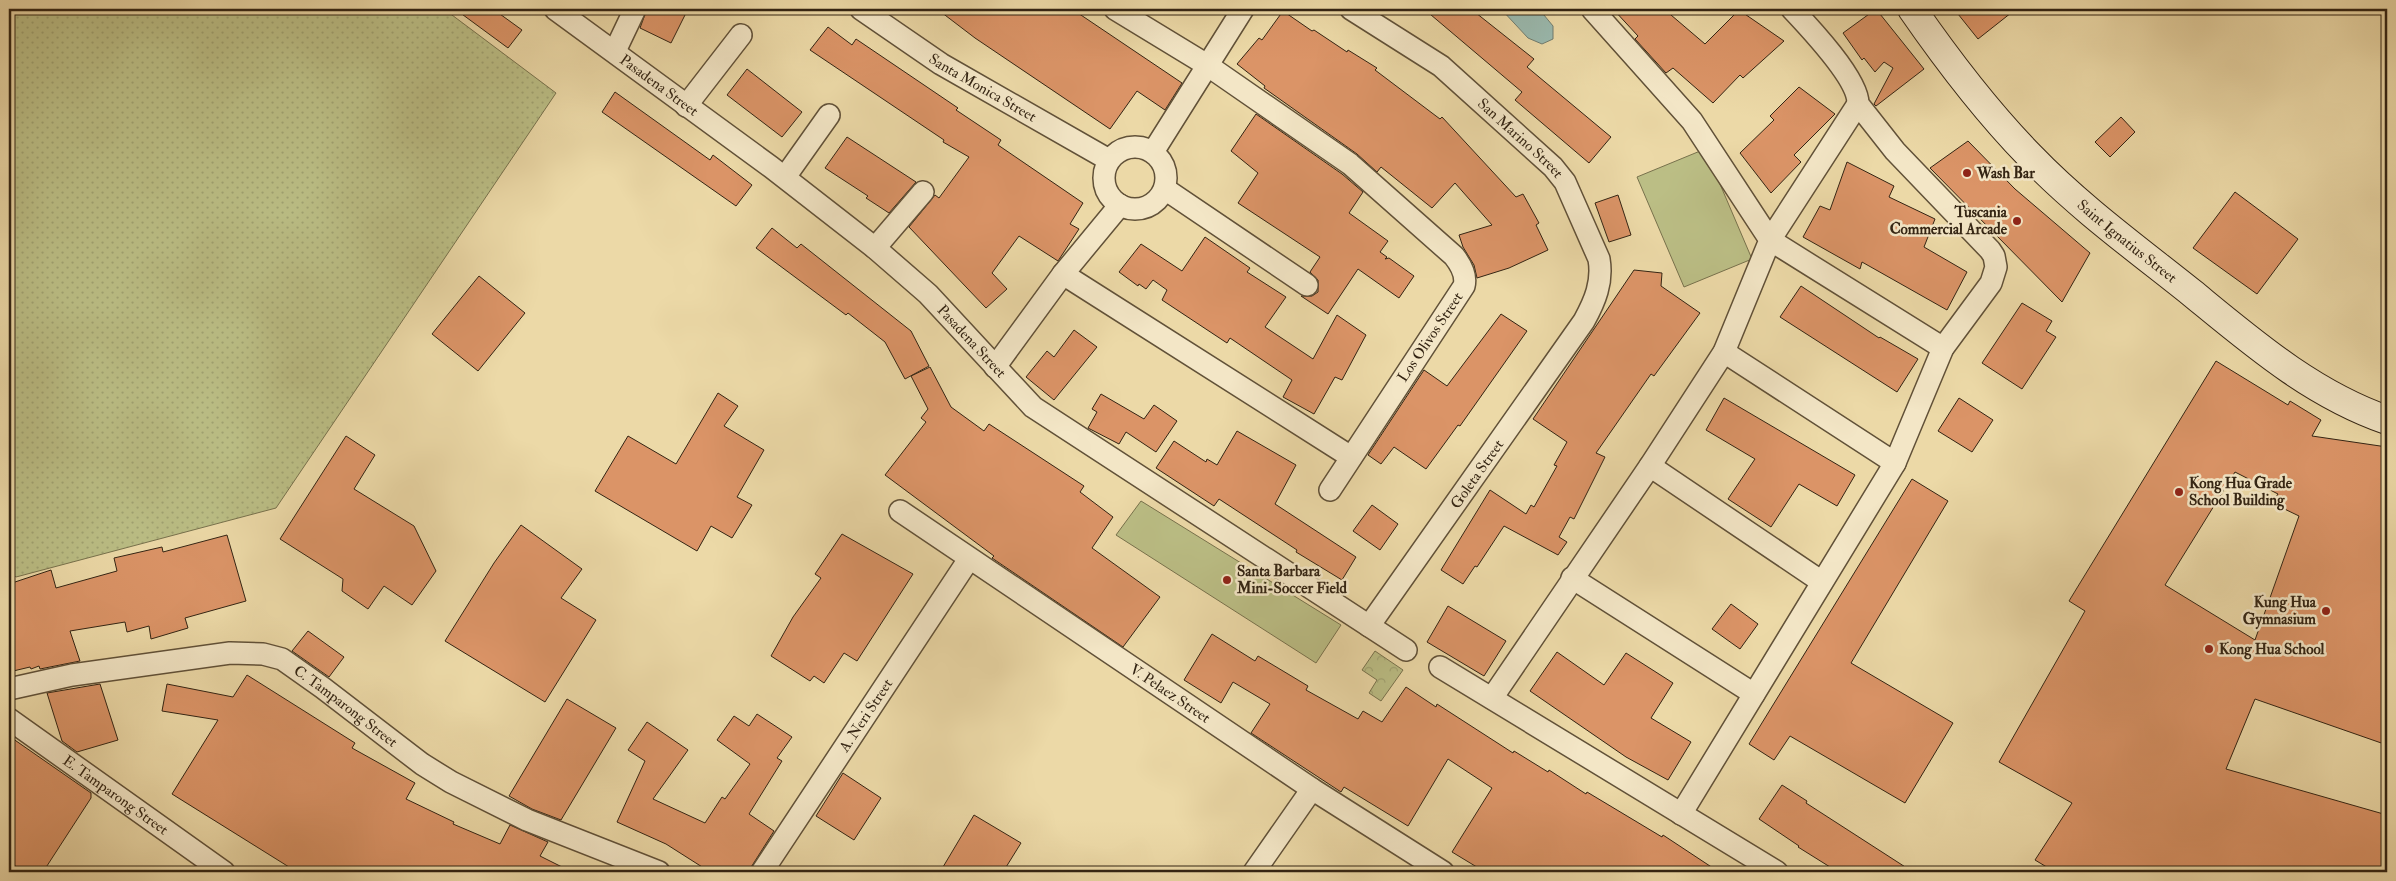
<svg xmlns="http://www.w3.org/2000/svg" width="2396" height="881" viewBox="0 0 2396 881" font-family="'IM FELL Double Pica',serif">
<defs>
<pattern id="grass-dots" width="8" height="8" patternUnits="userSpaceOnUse" patternTransform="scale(1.25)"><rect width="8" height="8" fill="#bbbe85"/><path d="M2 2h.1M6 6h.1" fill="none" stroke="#a1a372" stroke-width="1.8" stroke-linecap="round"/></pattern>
<pattern id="park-crowns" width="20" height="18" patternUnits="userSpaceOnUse" patternTransform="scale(1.25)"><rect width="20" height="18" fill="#bbbe85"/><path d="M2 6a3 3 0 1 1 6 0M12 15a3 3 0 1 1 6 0" fill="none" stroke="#a1a372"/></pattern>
</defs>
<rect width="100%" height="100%" fill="#ecd9a7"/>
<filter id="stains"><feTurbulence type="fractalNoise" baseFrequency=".004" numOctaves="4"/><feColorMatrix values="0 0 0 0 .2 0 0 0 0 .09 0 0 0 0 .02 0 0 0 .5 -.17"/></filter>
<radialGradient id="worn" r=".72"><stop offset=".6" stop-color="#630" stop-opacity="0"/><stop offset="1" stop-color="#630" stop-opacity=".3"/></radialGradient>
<!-- grass -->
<path fill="url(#grass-dots)" stroke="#77714c" d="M9 9H444L556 93 276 508 16 577 9 572Z"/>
<!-- park -->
<path fill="url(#park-crowns)" stroke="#77714c" d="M1375 651 1403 670 1381 701 1369 693 1377 680 1362 670Z"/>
<!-- pitch -->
<path fill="#bbbe85" stroke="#77714c" d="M1705 149 1752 259 1684 287 1637 177Z
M1141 501 1341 625 1316 663 1116 535Z"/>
<!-- water -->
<path fill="#9ab9ae" stroke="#717d70" d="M1501 9H1539L1553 26V39L1542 44 1528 38Z"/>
<!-- building -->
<path fill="#db9467" stroke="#332413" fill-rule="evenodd" d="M455 9H493L522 30 508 48Z
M647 9H688L671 43 640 28Z
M937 9H1072L1182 83 1165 110 1137 91 1110 129 975 38Z
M1424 9H1471L1534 59 1527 67 1611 137 1589 163 1515 100 1522 92Z
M1613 9H1664L1705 44 1739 10 1784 41 1743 78 1740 75 1713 103 1673 68 1666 73 1635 39 1638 36Z
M1876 9 1924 69 1876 106 1874 104 1893 68 1884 62 1875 72 1864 58 1862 60 1843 33Z
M1954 9H2016L1978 39Z
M1283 11 1312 31 1314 30 1347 52 1348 50 1377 68 1375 70 1440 119 1442 117 1516 197 1523 194 1539 223 1536 225 1548 250 1509 268 1477 278 1474 265 1463 247 1459 235 1492 225 1455 183 1432 208 1381 167 1377 172 1357 154 1264 88 1265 86 1237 64 1259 38 1262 40Z
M828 27 852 45 856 39 958 108 956 110 1001 140 998 145 1083 203 1070 224 1079 229 1058 261 1019 236 992 273 1007 289 986 308 909 227 935 195 939 198 969 157 943 142 944 140 810 50Z
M747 69 802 112 782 137 727 95Z
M1799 87 1835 114 1794 155 1801 162 1771 193 1740 153 1774 120 1770 116Z
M615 92 710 160 713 155 752 185 736 206 602 112Z
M1256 114 1342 174 1363 192 1349 213 1388 241 1380 252 1387 257 1385 259 1389 258 1414 276 1399 298 1358 269 1328 314 1301 296H1312L1318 292V280L1310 272 1320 257 1238 203 1258 173 1231 151Z
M2121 117 2135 132 2110 157 2095 142Z
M847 137 916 182 889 213 866 198 868 196 825 168Z
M1968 141 2015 189 2090 253 2062 302 1930 168Z
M1847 162 1894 186 1889 197 1935 219 1924 247 1967 272 1947 310 1862 262 1860 269 1803 237 1820 206 1830 210Z
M2235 192 2298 239 2257 294 2193 248Z
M1618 195 1631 235 1609 242 1595 203Z
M772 228 797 248 801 244 911 331 929 366 905 379 885 342 848 313 846 315 756 248Z
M1205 237 1250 268 1247 272 1286 297 1265 327 1313 359 1337 315 1366 335 1342 380 1335 377 1314 414 1283 397 1292 380 1230 338 1227 343 1162 300 1167 290 1153 280 1146 289 1139 284 1138 286 1119 272 1141 244 1182 271Z
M1634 270 1662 273 1661 286 1700 313 1654 376 1651 374 1596 453 1605 457 1574 519 1570 517 1559 537 1567 542 1558 555 1504 526 1477 567 1475 566 1463 584 1441 570 1490 490 1526 514 1531 505 1534 507 1557 466 1554 465 1567 442 1533 419Z
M479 276 525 313 478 371 432 334Z
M1801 286 1879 338 1880 337 1918 359 1897 392 1780 317Z
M2022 303 2052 321 2046 331 2056 337 2022 389 1982 363Z
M1501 314 1527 331 1460 426 1458 425 1426 469 1394 447 1381 464 1368 455 1424 370 1447 386Z
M1074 330 1097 347 1054 400 1026 377 1047 351 1054 357Z
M2216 361 2288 405 2290 401 2321 420 2312 436 2387 447V745L2255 699 2226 769 2387 815V872H2055L2035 860 2072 803 1999 762 2085 611 2069 601ZM2235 472 2278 494 2272 503 2299 516 2255 640 2165 585Z
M930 367 951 407 984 431 989 424 1084 486 1080 492 1113 517 1092 548 1160 597 1123 647 992 558 994 556 885 475 926 422 921 418 928 409 911 376Z
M718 393 738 406 724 426 764 450 737 497 752 505 732 538 711 526 697 551 595 491 628 436 676 464Z
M1101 394 1144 419 1154 405 1177 421 1156 452 1126 432 1119 444 1088 428 1097 412 1092 409Z
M1724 398 1855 475 1837 506 1799 484 1771 527 1728 499 1755 459 1706 430Z
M1959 398 1993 420 1972 452 1938 431Z
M1237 431 1296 465 1275 504 1356 557 1342 580 1296 552 1297 550 1219 499 1214 506 1156 468 1174 441 1206 462 1207 459 1217 465Z
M346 436 375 455 354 489 414 526 436 571 412 605 384 586 368 609 342 591 343 579 280 539Z
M1912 479 1948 501 1851 663 1953 723 1905 803 1790 736 1774 760 1749 744Z
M1372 505 1398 524 1380 550 1353 531Z
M521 525 582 569 561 598 596 620 545 702 445 641 494 563Z
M842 534 913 574 857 661 844 653 824 683 814 676 810 681 771 656 793 617 821 578 815 574Z
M227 535 246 601 185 618 188 628 151 639 149 626 127 632 125 622 70 631 80 661 40 669 39 666 31 669 30 667 9 672V584L51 570 56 588 117 571 114 558 162 547 163 552Z
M1731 604 1758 624 1740 649 1712 629Z
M1448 606 1506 641 1484 676 1427 642Z
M308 631 344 657 329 677 292 651Z
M1212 634 1255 661 1258 656 1308 686 1306 690 1358 719 1363 711 1382 722 1406 687 1436 707 1437 704 1513 753 1514 751 1548 772 1549 770 1586 794 1587 792 1662 837 1663 835 1719 872H1485L1452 852 1492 788 1448 759 1408 826 1344 787 1341 792 1251 733 1270 704 1233 682 1221 703 1184 680Z
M1557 652 1604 685 1626 653 1673 683 1651 718 1691 742 1668 780 1626 757 1530 691Z
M247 675 355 743 352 748 415 783 406 799 454 822 453 824 500 844 510 825 548 842 540 856 572 872H297L172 794 218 720 162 711 167 684 233 697Z
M100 684 118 740 77 752 62 741 47 693Z
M567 699 616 728 561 820 532 809 509 796Z
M757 714 792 737 777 758 782 761 749 814 774 831 748 872H710L666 844 617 822 645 761 628 750 647 722 688 750 653 799 705 823 722 797 725 799 750 764 717 740 734 716 749 726Z
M9 736 91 793V798L43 872H25L9 862Z
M843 773 881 798 854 840 816 816Z
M1782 785 1807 801 1806 803 1913 872H1838L1798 847 1799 846 1759 819Z
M974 815 1021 843 1003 872H940Z"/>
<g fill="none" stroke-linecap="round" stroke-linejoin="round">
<defs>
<g id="street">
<path id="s1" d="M555 9 771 167 875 248 928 294 1033 407 1406 650"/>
<path id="s2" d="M861 9 941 64 1109 160"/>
<path d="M1115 9 1207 65 1350 164 1454 256C1461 265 1467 275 1464 286L1330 490"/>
<path id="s3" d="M1351 9 1441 66 1553 167 1565 182 1599 259C1603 282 1595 301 1584 321L1369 626"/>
<path d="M615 51 635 9"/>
<path d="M1858 104 1770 240 1943 348"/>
<path d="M686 106 741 35"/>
<circle cx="1135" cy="178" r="31"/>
<path d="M1153 152 1243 9"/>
<path d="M785 177 829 115"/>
<path d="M1165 189 1307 285"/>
<path d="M875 248 923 192"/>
<path d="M1063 274 1351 457"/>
<path d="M1724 352 1895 463 1943 348 1991 283 1996 267 1994 256 1990 250 1895 151 1858 104C1859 80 1809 27 1792 9"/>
<path d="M995 367 1063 274 1120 205"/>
<path d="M1650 466 1822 582"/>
<path id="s4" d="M900 511 1312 789 1443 872"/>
<path d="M1572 578 1754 694"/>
<path d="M1440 667 1777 872"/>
<path id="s5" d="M9 689 72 675 230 653 263 654 282 659 323 688 422 764 451 782 527 820 659 872"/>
<path d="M1492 698 1650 466 1724 352 1770 240 1692 121 1592 9"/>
<path id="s6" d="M9 719 224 872"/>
<path d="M1681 814 1895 463"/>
<path id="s7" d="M762 872 969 559"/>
<path d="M1254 872 1312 789"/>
</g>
<g id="secondary">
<path id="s8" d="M1912 9C1948 61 1986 111 2030 156 2079 207 2137 249 2192 293 2253 343 2312 394 2387 420"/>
</g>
</defs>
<!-- street casing -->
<use href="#street" stroke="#615138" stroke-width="24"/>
<!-- secondary casing -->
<use href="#secondary" stroke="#332413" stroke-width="30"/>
<!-- street -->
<use href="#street" stroke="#f3e6c6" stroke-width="21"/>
<!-- secondary -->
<use href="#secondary" stroke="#f3e6c6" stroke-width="28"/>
</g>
<!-- markers -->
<g fill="#8f2418" stroke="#f3e6c6" stroke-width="2">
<circle cx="1967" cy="173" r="5"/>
<circle cx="2017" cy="221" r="5"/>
<circle cx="2179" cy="492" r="5"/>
<circle cx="1227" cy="580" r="5"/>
<circle cx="2326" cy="611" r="5"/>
<circle cx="2209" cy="649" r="5"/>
</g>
<g text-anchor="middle" stroke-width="5" stroke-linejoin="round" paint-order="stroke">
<!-- street labels -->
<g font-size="15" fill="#332413" stroke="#f3e6c6">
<text dy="5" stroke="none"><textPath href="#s1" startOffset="129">Pasadena Street</textPath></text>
<text dy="5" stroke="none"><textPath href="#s2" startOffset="145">Santa Monica Street</textPath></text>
<text dy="5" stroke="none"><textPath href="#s3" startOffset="214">San Marino Street</textPath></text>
<text dy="5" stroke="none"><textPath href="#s8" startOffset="318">Saint Ignatius Street</textPath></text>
<text transform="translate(1430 337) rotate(-56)" y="5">Los Olivos Street</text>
<text dy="5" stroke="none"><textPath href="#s1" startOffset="534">Pasadena Street</textPath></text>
<text transform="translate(1477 474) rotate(-55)" y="5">Goleta Street</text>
<text dy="5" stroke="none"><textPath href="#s4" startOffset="326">V. Pelaez Street</textPath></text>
<text dy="5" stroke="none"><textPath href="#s5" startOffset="356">C. Tamparong Street</textPath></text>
<text dy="5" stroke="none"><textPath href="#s7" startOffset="188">A. Neri Street</textPath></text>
<text dy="5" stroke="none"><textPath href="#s6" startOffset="131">E. Tamparong Street</textPath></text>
</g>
<!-- poi labels -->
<g font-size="15" font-weight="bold" fill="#332413" stroke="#f3e6c6" text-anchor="start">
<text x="1977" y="178">Wash Bar</text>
<text x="2007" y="217" text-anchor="end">Tuscania<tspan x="2007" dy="17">Commercial Arcade</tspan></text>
<text x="2189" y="488">Kong Hua Grade<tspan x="2189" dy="17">School Building</tspan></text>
<text x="1237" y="576">Santa Barbara<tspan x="1237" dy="17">Mini-Soccer Field</tspan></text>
<text x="2316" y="607" text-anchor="end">Kung Hua<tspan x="2316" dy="17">Gymnasium</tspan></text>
<text x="2219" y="654">Kong Hua School</text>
</g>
</g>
<!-- margin -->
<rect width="2396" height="881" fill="none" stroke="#ecd9a7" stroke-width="30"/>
<rect x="10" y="10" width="2376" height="861" fill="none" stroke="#332413" stroke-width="2.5"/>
<rect x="15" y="15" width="2366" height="851" fill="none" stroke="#332413"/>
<rect width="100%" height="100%" filter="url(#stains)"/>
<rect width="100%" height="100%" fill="url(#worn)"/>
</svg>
